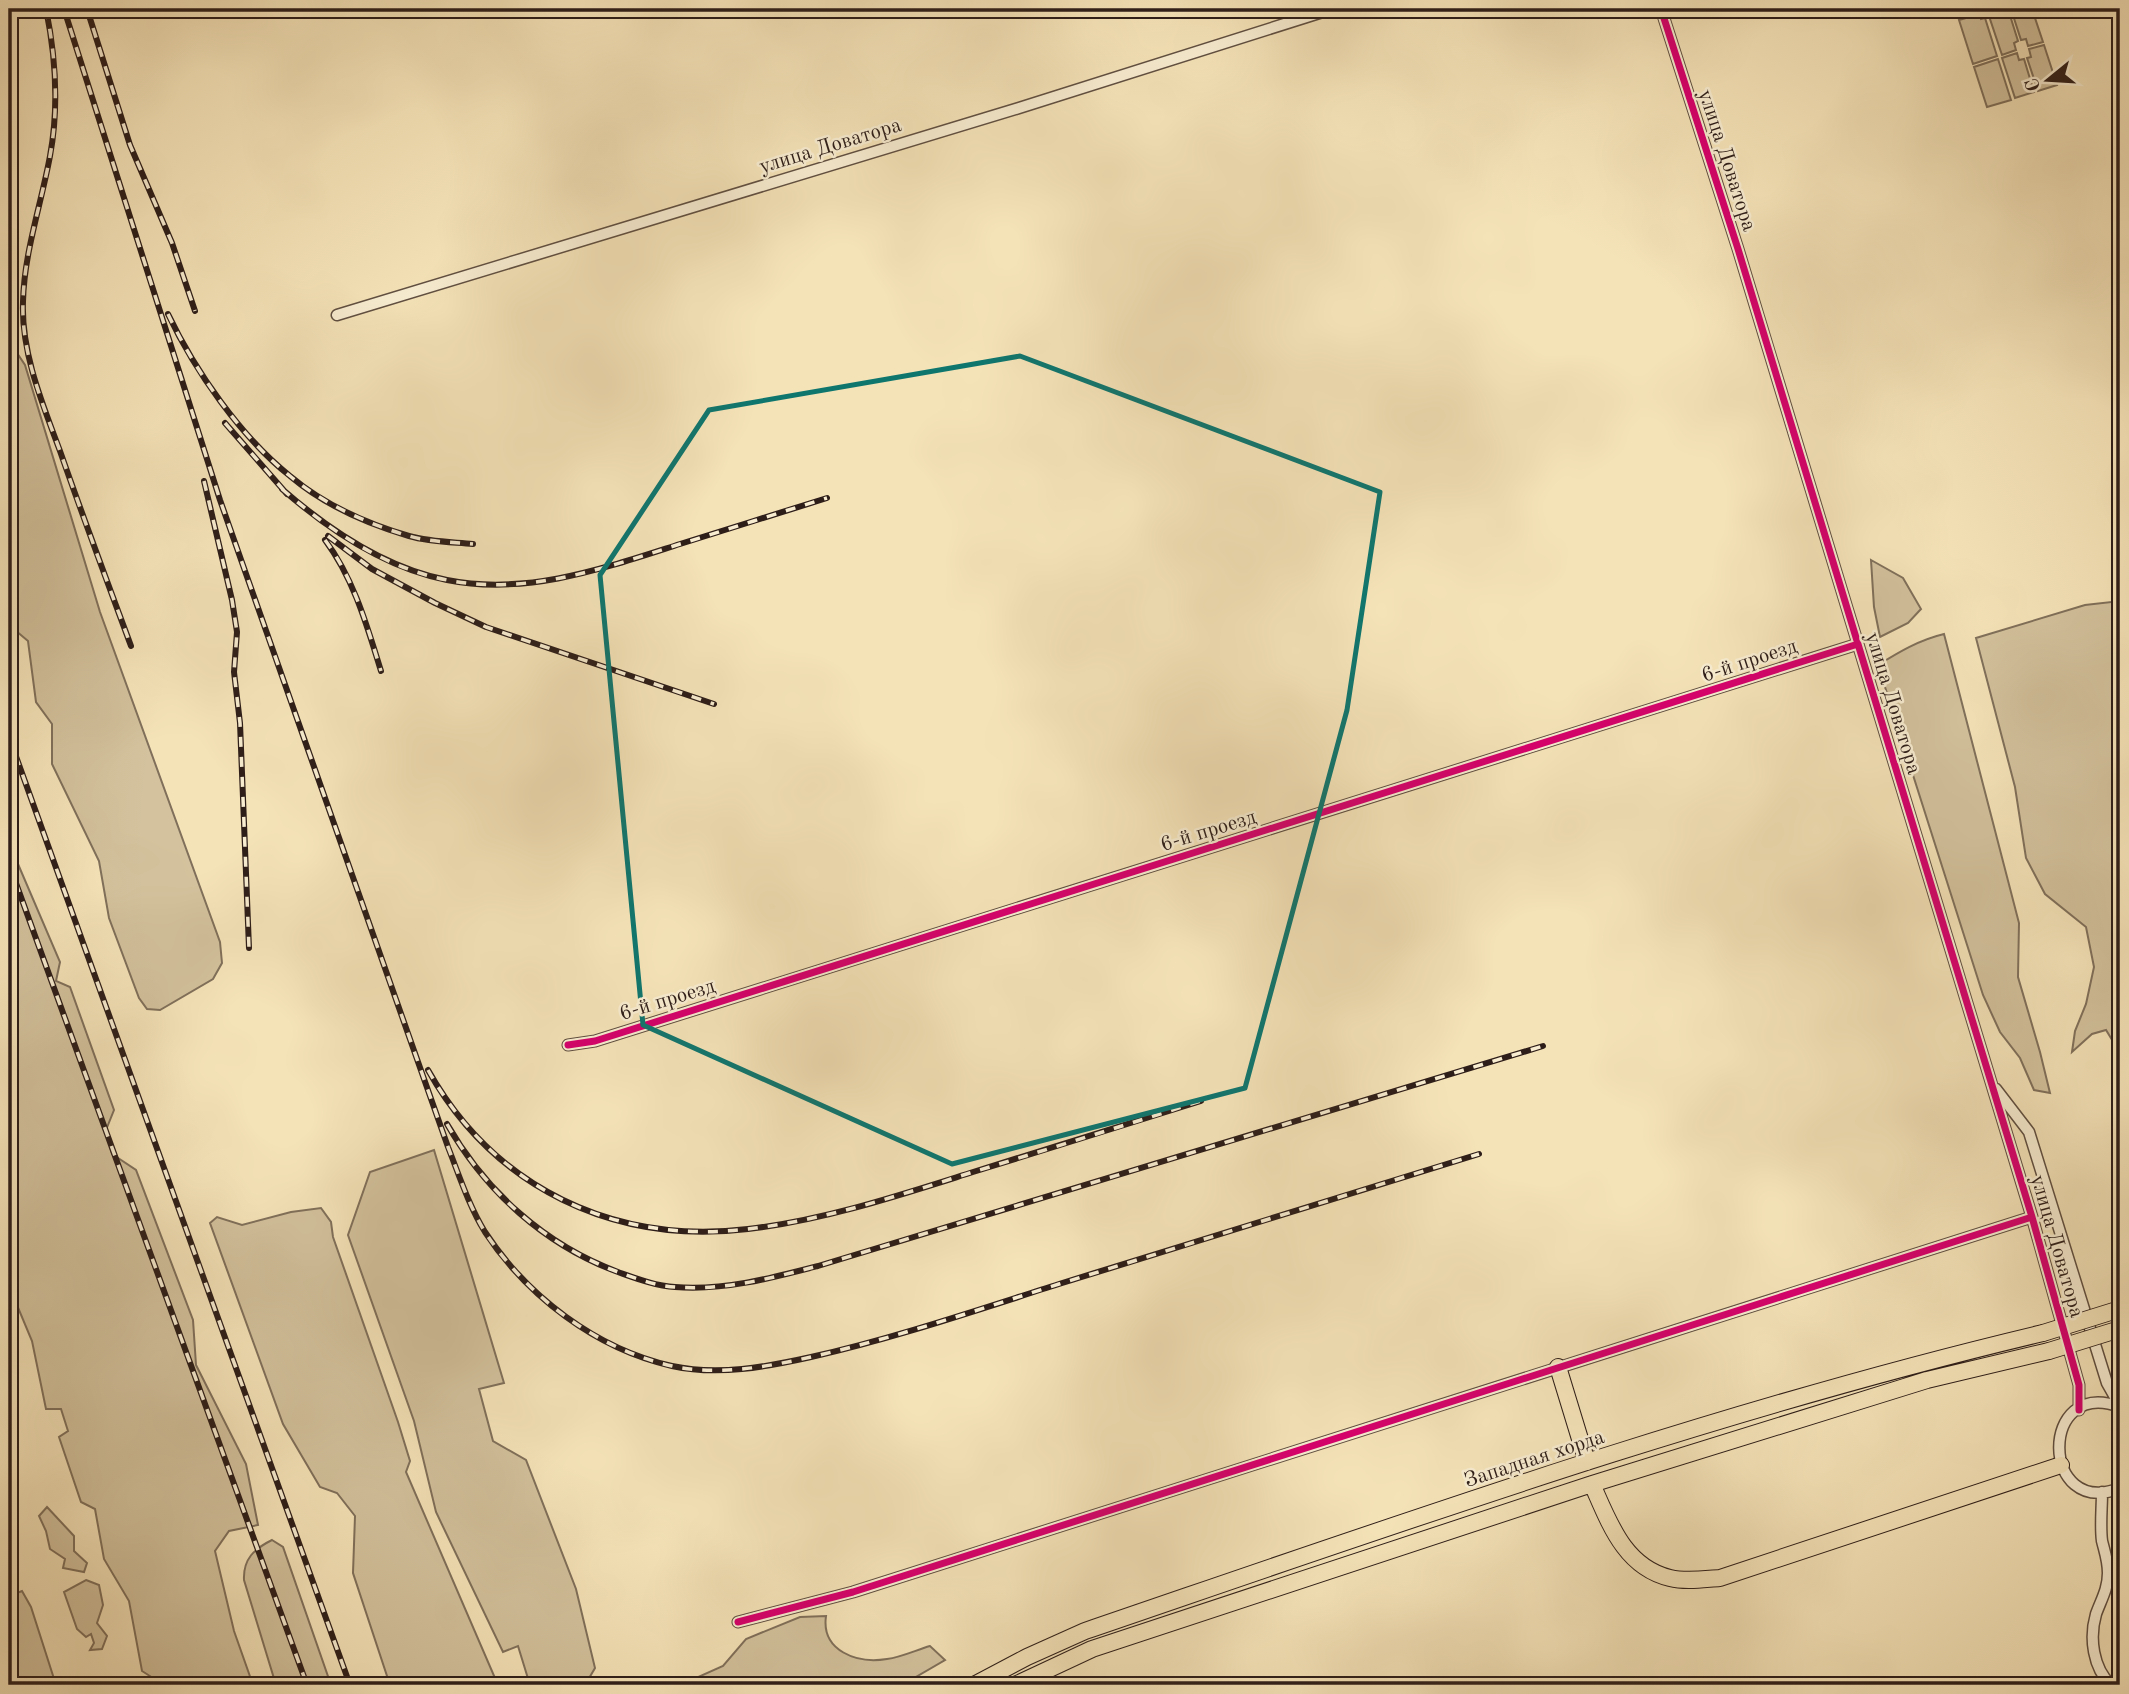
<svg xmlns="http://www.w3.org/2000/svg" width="2129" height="1694" viewBox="0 0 2129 1694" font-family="'Old Standard TT',serif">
<rect width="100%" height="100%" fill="#f5e3b8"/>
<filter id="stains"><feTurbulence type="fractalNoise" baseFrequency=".00286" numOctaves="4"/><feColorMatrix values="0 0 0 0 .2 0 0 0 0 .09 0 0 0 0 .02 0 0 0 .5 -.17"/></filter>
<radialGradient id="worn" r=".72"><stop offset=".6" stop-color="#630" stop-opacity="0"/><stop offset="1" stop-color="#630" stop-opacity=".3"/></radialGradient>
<!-- green -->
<path fill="#d3c29d" stroke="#80705b" stroke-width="2" d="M2008 9 2018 41 2014 43 2016 50 2002 55 1989 16Z
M2011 9H2032L2043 42 2028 46 2026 39 2021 40Z
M1980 14 1981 19 1985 18 1997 56 1973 64 1959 20Z
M2044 45 2057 85 2038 91 2027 58 2031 57 2029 49Z
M2017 53 2019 60 2024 59 2034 92 2015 98 2002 58Z
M1998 59 2011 100 1987 107 1974 67Z
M9 341 25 365 100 612 220 942 222 963 213 979 160 1010 147 1009 139 998 109 918 99 861 52 764V724L36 702 28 641 9 625Z
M1871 560 1903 578 1921 609 1908 623 1880 637 1874 607Z
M2120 601V1139L2113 1099 2117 1048 2106 1030 2092 1034 2072 1052 2075 1031 2086 1004 2094 967 2086 927 2045 894 2026 858 2015 787 1976 638 2085 605Z
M1944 634 2019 923 2018 977 2040 1052 2050 1093 2034 1090 2020 1058 2000 1032 1983 995 1878 665C1899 652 1919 640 1944 634Z
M9 843 60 962 56 981 70 987 114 1110 106 1130 112 1154 136 1170 193 1320 196 1365 246 1464 258 1525 229 1531 215 1551 234 1631 253 1685H164L142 1671 129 1601 104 1559 95 1509 81 1502 59 1437 68 1431 61 1409H46L32 1341 9 1286Z
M434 1150 504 1383 479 1389 493 1441 526 1460 576 1589 595 1668 585 1685H530L518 1646 503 1652 436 1512 414 1421 348 1235 370 1172Z
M321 1208 331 1222 333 1237 398 1422 410 1461 406 1472 498 1685H390L353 1573 355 1516 337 1493 320 1487 283 1424 210 1223 217 1217 242 1225 291 1212Z
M47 1507 74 1536V1551L87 1563 84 1572 63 1568 65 1559 50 1549 46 1531 39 1516Z
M272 1540 283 1547 331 1685H276L244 1580C243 1559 254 1549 272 1540Z
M86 1580 99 1585 103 1605 97 1623 107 1636 102 1649 90 1650 94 1643 91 1634 86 1637 77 1629 64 1592Z
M22 1591 31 1607 56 1685H9V1596Z
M826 1616C821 1651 857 1664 887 1659 902 1657 916 1650 930 1646L945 1660 902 1685H688L698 1677 723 1666 746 1639 800 1617Z"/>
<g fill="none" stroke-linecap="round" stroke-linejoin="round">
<defs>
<path id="minor" d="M1661 9 1738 249 2032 1217 2079 1385V1410
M337 315 1019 108 1332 9
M568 1045 595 1041 1858 644
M1996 1089 2029 1132 2107 1383 2120 1406
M2120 1407C2038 1376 2040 1520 2120 1488
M2102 1492C2102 1508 2100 1526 2102 1541 2105 1553 2108 1561 2108 1573 2108 1589 2101 1600 2096 1614 2089 1638 2093 1668 2111 1685
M738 1622 853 1592 2032 1217"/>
<path id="highway" d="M1558 1367 1587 1462
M1592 1484C1609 1522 1624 1567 1670 1578 1686 1582 1704 1579 1720 1578L2061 1465
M974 1685 1027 1657 1085 1631C1401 1523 1718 1410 2043 1333
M1015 1685 1092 1649 1592 1484 1927 1380 2049 1351"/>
</defs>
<!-- minor casing -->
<use href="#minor" stroke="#604f41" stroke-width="13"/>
<!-- highway casing -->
<use href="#highway" stroke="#2e1e19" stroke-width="18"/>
<!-- minor -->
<use href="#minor" stroke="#f8edd1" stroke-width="10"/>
<!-- highway -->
<use href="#highway" stroke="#f5e3b8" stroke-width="16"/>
<defs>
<path id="rail" d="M46 9C56 58 59 107 50 156 41 205 24 253 23 302 21 353 43 405 60 451 83 517 107 581 131 646
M64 9 220 500 448 1147C459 1175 469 1206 485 1232 527 1296 596 1349 672 1366 718 1376 766 1367 811 1357 895 1338 977 1310 1059 1284 1199 1241 1339 1197 1479 1154
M87 9 130 145 172 243 195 311
M168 314C195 371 241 437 290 476 323 504 368 524 409 536 430 542 452 542 473 544
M225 423 287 494
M204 481 232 600 237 632 234 672 240 723 249 948
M282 489C329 530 385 568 447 580 527 596 605 568 680 544 729 529 778 513 827 498
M328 536 372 569 435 603 486 627 714 704
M325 540C354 579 367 626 381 671
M9 737 350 1685
M9 864 307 1685
M428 1070C494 1188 614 1245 748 1229 825 1220 900 1195 973 1172 1049 1149 1125 1125 1201 1101
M447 1124C486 1192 545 1245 618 1272 635 1278 656 1286 675 1287 723 1291 772 1278 818 1266L1543 1046"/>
</defs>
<!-- rail casing -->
<use href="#rail" stroke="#2e1e19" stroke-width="6"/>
<!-- rail -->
<use href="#rail" stroke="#f8edd1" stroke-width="3.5" stroke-dasharray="10" stroke-linecap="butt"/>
<defs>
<path id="highway-bridge" d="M2043 1333 2120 1309
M2049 1351 2120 1329"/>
</defs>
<!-- highway-bridge casing -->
<use href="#highway-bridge" stroke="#2e1e19" stroke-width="18" stroke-linecap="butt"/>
<!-- highway-bridge -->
<use href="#highway-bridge" stroke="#f5e3b8" stroke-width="16"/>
<defs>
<path id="cycleway" d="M1661 9 1738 249 2032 1217 2079 1385V1410
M568 1045 595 1041 1858 644
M738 1622 853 1592 2032 1217"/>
</defs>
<!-- cycleway casing -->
<use href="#cycleway" stroke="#f8edd1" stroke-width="11"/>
<!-- cycleway -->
<use href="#cycleway" stroke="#d6006c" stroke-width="7"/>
</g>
<!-- marked area -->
<path fill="none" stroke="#0f766e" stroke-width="5" stroke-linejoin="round" d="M1020 356 1380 492 1347 710 1245 1088 952 1164 643 1025 600 575 709 410Z"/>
<g text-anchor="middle" stroke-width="5" stroke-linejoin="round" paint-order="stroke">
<!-- street labels -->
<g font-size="21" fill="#2e1e19" stroke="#f8edd1">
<text transform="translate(830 145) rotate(-17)" y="7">улица Доватора</text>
<text transform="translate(1728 160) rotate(72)" y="7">улица Доватора</text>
<text transform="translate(1749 660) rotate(-18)" y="7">6-й проезд</text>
<text transform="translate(1894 703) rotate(73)" y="7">улица Доватора</text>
<text transform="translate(1208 830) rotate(-17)" y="7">6-й проезд</text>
<text transform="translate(667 999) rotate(-17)" y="7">6-й проезд</text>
<text transform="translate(2058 1246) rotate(74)" y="7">улица Доватора</text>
<text transform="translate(1534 1458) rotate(-18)" y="7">Западная хорда</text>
</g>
</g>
<!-- margin -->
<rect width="2129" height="1694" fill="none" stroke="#f5e3b8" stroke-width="35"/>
<rect x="10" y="10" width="2108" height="1673" fill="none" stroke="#2e1e19" stroke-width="3.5"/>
<rect x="18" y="18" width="2094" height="1659" fill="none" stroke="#2e1e19" stroke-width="2"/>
<!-- north arrow -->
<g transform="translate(2048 80) rotate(252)" stroke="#f8edd1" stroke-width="5" paint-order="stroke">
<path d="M0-5L12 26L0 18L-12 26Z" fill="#2e1e19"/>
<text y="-10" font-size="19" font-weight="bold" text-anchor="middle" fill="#2e1e19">С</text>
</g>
<rect width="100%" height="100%" filter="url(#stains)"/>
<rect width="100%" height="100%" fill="url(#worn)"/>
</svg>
